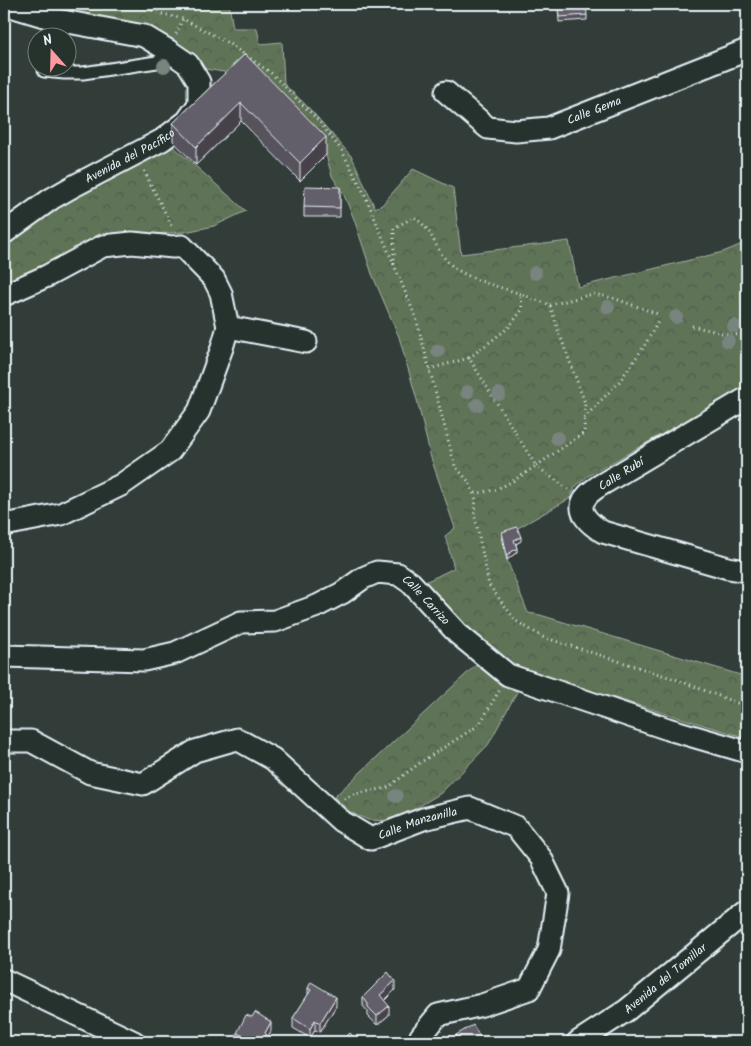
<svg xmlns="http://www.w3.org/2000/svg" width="751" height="1046" viewBox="0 0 751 1046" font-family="Kalam,sans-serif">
<defs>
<pattern id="park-crowns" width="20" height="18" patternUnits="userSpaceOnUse" patternTransform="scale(1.25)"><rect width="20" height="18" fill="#5f7356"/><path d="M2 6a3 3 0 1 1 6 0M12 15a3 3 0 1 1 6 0" fill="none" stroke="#515b4f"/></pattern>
</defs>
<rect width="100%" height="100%" fill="#323c39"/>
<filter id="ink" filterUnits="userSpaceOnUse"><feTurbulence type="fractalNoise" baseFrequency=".02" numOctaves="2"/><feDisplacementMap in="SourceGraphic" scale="10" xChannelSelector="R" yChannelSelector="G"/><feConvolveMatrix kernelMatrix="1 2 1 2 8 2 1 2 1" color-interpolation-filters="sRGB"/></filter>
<g filter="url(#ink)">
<!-- park -->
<path fill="url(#park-crowns)" stroke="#a4b2a7" d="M18 4H229L233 28H257L260 44 282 42 284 84 309 108 352 157 375 208 382 205 413 169 453 188 461 254 569 241 578 287 723 252 747 242V386L588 476 576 486 569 499 502 537 507 560 528 613 540 615 747 677V738L545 677 497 657 421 584 454 568 445 536 455 528 431 458 417 400 399 337 372 274 354 219 344 195 332 176 326 155 245 72 236 74 199 68 189 56Z
M173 146 246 211 214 226 185 232 153 234 115 233 60 259 4 283V244L19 231 71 200Z
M477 664 517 692 488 745 441 793 410 812 390 821 368 820 350 812 334 797Z"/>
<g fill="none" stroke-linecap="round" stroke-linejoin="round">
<defs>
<path id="service" d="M44 71 64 73H83L157 62 172 53"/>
<g id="minor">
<path id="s1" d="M446 92 488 128 516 131 549 128 747 50"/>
<path id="s2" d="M4 233 51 199 72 187 162 140 187 121 199 104V82L188 64 169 51 144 36 57 20 4 4"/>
<path d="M4 295 47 276 103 246 132 243 173 247 182 246 214 279 221 293 228 327 222 348 199 411 170 451 121 485 61 514 4 525"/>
<path d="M228 327 306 342"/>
<path d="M747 398 599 486C595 489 590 492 587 496 573 511 591 525 603 532L728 568 747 571"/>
<path id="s3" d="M4 656 144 660 175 653 241 622 275 621 317 606 342 593 363 578 377 572 398 574 411 583 458 634 508 675 668 729 747 752"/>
<path id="s4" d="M4 741H31L90 773 143 784 195 751 237 739 273 759 341 821 371 839 423 819 470 808 516 827 541 858 558 893 549 950 529 989 482 1005 438 1015 421 1036 419 1042"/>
<path d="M4 980 134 1042"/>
<path id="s5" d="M578 1042 627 1010 747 911"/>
</g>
</defs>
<!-- service casing -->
<use href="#service" stroke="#e8f1f8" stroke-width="15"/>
<!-- minor casing -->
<use href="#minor" stroke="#e8f1f8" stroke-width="25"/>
<!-- path -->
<path stroke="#e8f1f8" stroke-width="3" stroke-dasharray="1 4" stroke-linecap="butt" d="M103 4 127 5 183 19 228 43 271 73 318 120 342 151 365 195 416 318 455 466 469 482 476 500 474 512 489 585 516 621 543 637 678 680 747 707
M150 11 153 4
M176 34 183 19
M144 171 173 228
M394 264V228L414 217C433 230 433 245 447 261 463 279 498 286 521 294
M550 305 593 294 613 298 658 314
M692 326 731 335 747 334
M469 358 508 328 522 310 521 294 550 305 557 327 585 403 584 433 536 466 568 489
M429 369 469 358 536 466C516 479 498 493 474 493
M584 418 619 382 643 348 658 322
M344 799 354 794 387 788 421 762 479 725 499 691"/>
<!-- service -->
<use href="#service" stroke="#26332d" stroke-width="11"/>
<!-- minor -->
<use href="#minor" stroke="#26332d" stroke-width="21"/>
</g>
<!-- trees -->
<g fill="#78847e">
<circle cx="164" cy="66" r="7"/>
<circle cx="535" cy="273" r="7"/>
<circle cx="608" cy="307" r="7"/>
<circle cx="676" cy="317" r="7"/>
<circle cx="734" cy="326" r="7"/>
<circle cx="728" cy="341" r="7"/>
<circle cx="438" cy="351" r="7"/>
<circle cx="467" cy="392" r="7"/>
<circle cx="499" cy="394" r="7"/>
<circle cx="477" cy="405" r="7"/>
<circle cx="557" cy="438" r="7"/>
<circle cx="396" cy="796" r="7"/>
</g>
<!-- wall -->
<path fill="#56525b" stroke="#e8f1f8" d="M558 8 587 15V20L559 22Z
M245 54 326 155 300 181 241 121 196 165 173 141V123Z
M340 187V217H304V207Z
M502 532 521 541 516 544 517 552 507 560 502 537Z
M308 988 336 1006 320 1032 315 1030 310 1038 293 1028V1018L308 995Z
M395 990 384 1001 389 1015 377 1025 368 1016V1012L363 1006V997Z
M271 1031 267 1038V1042H237V1033Z
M456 1035 481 1042H456Z"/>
<!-- shaded-wall -->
<path fill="#46424a" stroke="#e8f1f8" d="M241 103V121L196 165V147Z
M326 137V155L300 181V163Z
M521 537V541L514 545V540Z
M517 548V552L507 560V555Z
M395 981V990L380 1005V995Z
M336 997V1006L320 1032V1023Z
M389 1006V1015L377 1025V1016Z
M315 1020V1030L310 1038V1029Z
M271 1022V1031L267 1038V1042H264L265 1033Z"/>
<!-- building -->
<path fill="#645f6a" stroke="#e8f1f8" d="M558 4H586L587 15 559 17Z
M245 54 326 137 300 163 241 103 196 147 173 123Z
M305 186 340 187V208L304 207Z
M517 527 521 537 514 540 517 548 507 555 502 532Z
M388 972 395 981 380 995 389 1006 377 1016 368 1007V1004L363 997Z
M311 982 336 997 320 1023 315 1020 310 1029 293 1018 311 990 308 988Z
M255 1012 271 1022 265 1033 267 1035 265 1037 266 1040 264 1042H257L237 1033 246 1015 252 1017Z
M473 1025 481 1038 479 1039 480 1042H460L456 1035Z
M350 1033 359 1042H340Z"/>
</g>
<g text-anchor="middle" stroke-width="5" stroke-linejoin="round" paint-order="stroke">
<!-- street labels -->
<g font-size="12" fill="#e8f1f8" stroke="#26332d">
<text dy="4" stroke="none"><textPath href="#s1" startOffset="165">Calle Gema</textPath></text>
<text dy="4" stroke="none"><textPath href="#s2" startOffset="148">Avenida del Pacífico</textPath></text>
<text transform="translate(621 474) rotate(-32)" y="4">Calle Rubí</text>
<text dy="4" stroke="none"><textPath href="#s3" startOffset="452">Calle Carrizo</textPath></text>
<text dy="4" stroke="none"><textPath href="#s4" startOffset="471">Calle Manzanilla</textPath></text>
<text dy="4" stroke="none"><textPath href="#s5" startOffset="108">Avenida del Tomillar</textPath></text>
</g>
</g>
<!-- margin -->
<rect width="751" height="1046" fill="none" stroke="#26332d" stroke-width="20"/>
<rect x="10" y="10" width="731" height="1026" fill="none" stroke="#e8f1f8" stroke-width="2" filter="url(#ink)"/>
<!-- north arrow -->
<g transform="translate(52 52) rotate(340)"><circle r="24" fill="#26332d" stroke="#747f7e"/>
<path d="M0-4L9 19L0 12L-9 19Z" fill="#ff9aa2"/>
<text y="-8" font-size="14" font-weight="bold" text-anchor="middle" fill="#e8f1f8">N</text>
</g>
</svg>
